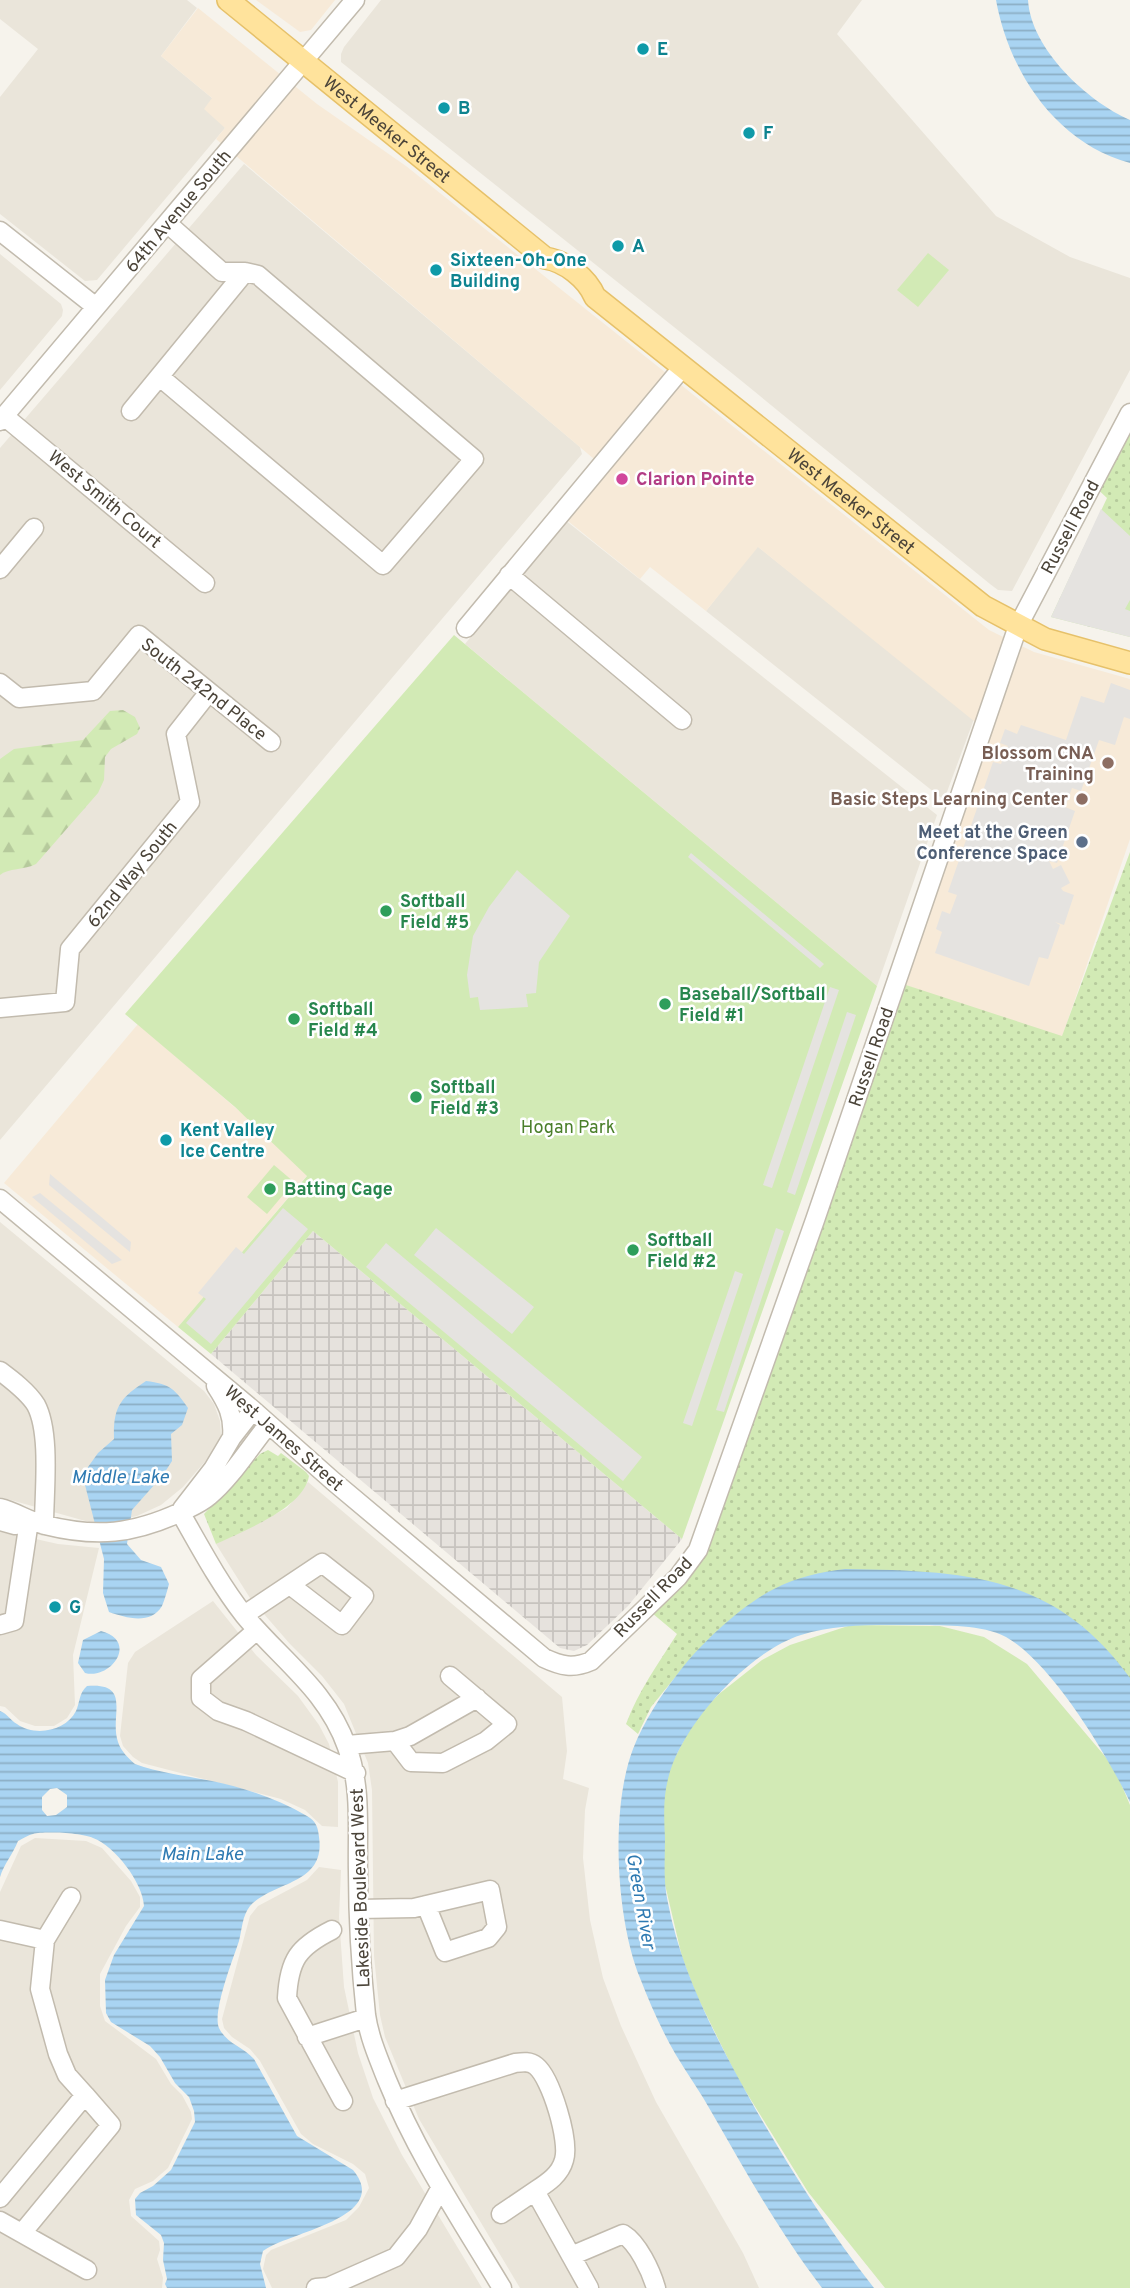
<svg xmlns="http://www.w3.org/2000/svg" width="1130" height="2288" viewBox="0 0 1130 2288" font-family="Overpass,sans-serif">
<defs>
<pattern id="industrial-grid" width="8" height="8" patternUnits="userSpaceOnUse" patternTransform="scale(1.75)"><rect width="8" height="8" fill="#e6e2dd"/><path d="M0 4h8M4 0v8" fill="none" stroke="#c7c3be"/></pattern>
<pattern id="grass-dots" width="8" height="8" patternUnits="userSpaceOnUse" patternTransform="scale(1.75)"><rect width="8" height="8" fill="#d2eab5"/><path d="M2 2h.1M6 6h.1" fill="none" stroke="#b6ca9c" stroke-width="1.8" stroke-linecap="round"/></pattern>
<pattern id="forest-firs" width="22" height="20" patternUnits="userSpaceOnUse" patternTransform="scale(1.75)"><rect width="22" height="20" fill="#d2eab5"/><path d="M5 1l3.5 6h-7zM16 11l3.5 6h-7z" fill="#b6ca9c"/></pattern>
<pattern id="water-rules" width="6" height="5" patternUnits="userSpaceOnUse" patternTransform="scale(1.75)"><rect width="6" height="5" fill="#a9d4f2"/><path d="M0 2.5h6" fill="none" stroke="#8caec5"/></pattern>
</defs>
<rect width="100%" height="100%" fill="#f6f3ec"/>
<!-- residential -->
<path fill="#eae5da" d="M0 0H187L197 8 161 56 212 98 225 128 97 280 85 281 0 214V97L38 49 0 19Z
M381 0H862L837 34 996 216 1070 257 1130 278V370L1012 591 998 590 990 584 733 374 341 62V54L344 47Z
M244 164 580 447 582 454 0 1140V448Z
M0 254 61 304 63 310 62 316 0 390Z
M565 520 937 815 877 986 465 644Z
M757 546 974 719 944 800 706 611Z
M0 1222 204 1391 214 1404 220 1421 221 1436 215 1450 183 1487 161 1505 137 1516 114 1521 89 1522 0 1497Z
M308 1482 562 1697 567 1751 563 1779 589 1788 585 1810 583 1858 590 1920 603 1978 621 2026 656 2102 743 2253 759 2288H520L419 2119 385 2037 380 2015 374 1956 372 1790 368 1763 344 1704 322 1676 290 1644 250 1598 216 1544 287 1508Z
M0 1531 58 1544 99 1548 73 1655 75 1705 67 1718 54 1726H35L20 1721 5 1707 0 1706Z
M213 1601 256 1655 298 1696 319 1725 329 1744 338 1782V1827L322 1826 305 1810 281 1799 142 1763 133 1757 123 1746 120 1736 128 1663 135 1652Z
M35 1838 86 1841 102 1848 131 1881 140 1897V1907L126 1926 100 1974V2006L105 2021 156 2059 171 2084 182 2095 191 2112 192 2119 168 2168 153 2181 135 2189 129 2200 131 2216 159 2241 160 2250 157 2259 163 2278 162 2288H0V1892L21 1846Z
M319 1867 341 1870 339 1917 344 1987 358 2053 373 2098 402 2155 482 2288H272L263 2269 266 2255 271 2250 346 2220 359 2207 369 2188 365 2174 353 2164 313 2144 301 2134 260 2061 250 2049 232 2037 224 2028 222 2019 250 1916 258 1906 307 1880Z"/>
<!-- commercial -->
<path fill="#f7ead8" d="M256 0H335L311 30 300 32Z
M198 8 317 104 406 166 989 630 1034 652 1130 679V839L1060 1043 906 985 990 734 758 547 706 611 650 567 640 579 553 509 594 459 216 139 225 128 204 109 212 98 161 56Z
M138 1024 310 1172 178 1327 4 1183Z"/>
<!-- industrial -->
<path fill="url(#industrial-grid)" d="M313 1231 682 1539 628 1606 587 1645 574 1651 560 1648 211 1354Z"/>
<!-- grass -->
<path fill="url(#grass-dots)" d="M1130 413V637L1051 617 1107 498 1093 485Z
M1130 852V1684L985 1583 685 1665 651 1707 638 1734 626 1724C639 1690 658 1664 677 1634L652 1613 700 1559 712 1538 906 985 1062 1036Z
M268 1450 278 1456 281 1453 306 1472 309 1476C304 1508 243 1531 216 1544L204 1514 260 1454Z"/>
<!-- forest -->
<path fill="url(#forest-firs)" d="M123 710 135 717 140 728 137 734 111 749 105 757 104 780 98 793 36 864C25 870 8 868 0 875V759L14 749 83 740 110 711Z"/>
<!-- park -->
<path fill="#d2eab5" d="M928 253 949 270 918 307 897 290Z
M454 635 877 986 682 1539 313 1231 211 1354 178 1327 307 1176 235 1107 125 1014Z
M274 1165 294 1182 267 1214 247 1197Z
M851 1625 940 1626 984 1637 1027 1664 1114 1767 1130 1805V2288H885L808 2192 738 2079 696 1994 682 1957 663 1876V1794L669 1769 695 1719 719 1694 762 1660 790 1645Z"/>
<!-- parking -->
<path fill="#e5e3e0" d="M1101 509 1130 536V600L1125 609 1130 611V637L1051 617Z
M1111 683 1130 690V719L1124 717 1115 745 1099 740 1081 791 1072 788 1065 807 1075 811 1057 863 1049 861 1053 869 1061 865 1070 883 1061 888 1063 891 1074 895 1064 925 1055 922 1060 925 1048 959 1039 957 1029 986 935 953 942 932 936 929 942 911 950 914 957 895 948 892 993 762 1001 764 1008 746 1000 743 1005 729 1017 734 1021 725 1066 740 1081 696 1104 703Z
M691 853 824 964 820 968 688 857Z
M517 870 570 916 539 962 536 993 526 994 528 1007 480 1010 478 997 470 998 467 975 473 936 489 907Z
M830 987 839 990 772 1188 763 1185Z
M847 1012 856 1015 795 1195 787 1192Z
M50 1174 131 1242 130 1252 49 1185Z
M40 1193 122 1260 112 1264 32 1197Z
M283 1208 308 1229 211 1344 186 1323 206 1299 198 1293 236 1247 244 1254Z
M436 1228 534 1307 512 1334 414 1255Z
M776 1228 784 1231 724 1412 716 1410Z
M386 1243 642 1457 623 1481 366 1267Z
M735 1271 743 1274 692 1426 683 1423Z"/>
<!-- water -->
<path fill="url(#water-rules)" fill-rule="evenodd" d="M996 0H1028C1031 49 1087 101 1130 120V163C1056 143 1009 72 996 0Z
M146 1381C170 1384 175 1389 188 1408L182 1425 171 1434 172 1461 163 1475 132 1510 127 1544 141 1560 161 1567 169 1584C167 1591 165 1599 162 1606 151 1625 126 1618 109 1612L103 1593 104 1559 85 1485 88 1467 98 1453 114 1439C113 1407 120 1398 146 1381Z
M845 1569C963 1571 1054 1573 1130 1678V1802C1107 1755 1052 1663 1006 1637 982 1624 945 1626 919 1625 880 1625 838 1623 801 1635 749 1651 680 1726 668 1779 663 1798 664 1819 665 1838 665 1859 663 1882 668 1903 682 1977 720 2045 756 2110 792 2172 830 2232 874 2288H822C780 2233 747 2174 712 2113 701 2093 688 2075 676 2055 662 2031 650 2004 640 1978 616 1919 610 1809 633 1749 644 1721 661 1695 679 1672 700 1644 743 1604 774 1589 797 1577 820 1572 845 1569Z
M101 1631C139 1641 111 1680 85 1673L78 1663 83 1640Z
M87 1686C133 1682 109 1716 118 1742 121 1751 128 1758 135 1764 160 1773 187 1776 212 1781 245 1788 278 1799 307 1816 316 1821 318 1827 319 1837 326 1885 273 1881 250 1906 242 1916 242 1930 239 1941 233 1959 212 2012 219 2028 226 2043 243 2047 254 2059L297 2136 353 2170C393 2218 287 2232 263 2251L260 2264 266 2288H167L165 2284 167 2279 163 2260 164 2243 161 2235 136 2215 135 2199 140 2193 153 2186 171 2170 195 2122 194 2111 189 2097 175 2083 160 2057 150 2046 111 2022 106 2013 105 1980 114 1955 144 1906C143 1883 115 1846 93 1838 83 1833 44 1831 33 1834 28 1835 22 1839 18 1841 13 1854 4 1864 0 1877V1711C8 1714 10 1720 17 1724 35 1737 66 1731 76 1711 80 1702 79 1693 87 1686ZM57 1788 67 1795V1807L56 1815 47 1816 42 1810V1797L50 1789Z"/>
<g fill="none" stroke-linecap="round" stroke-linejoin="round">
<defs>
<path id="minor" d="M0 231 96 307
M160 377 383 565 474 459 258 275 245 272H222L167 223
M131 411 245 272
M4 416 205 583
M0 421 355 0
M0 569 34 528
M509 575 682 720
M466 628 682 368
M0 683 19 698 93 691 139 635 271 742
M0 1008 65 1002 70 949 190 802 176 734 209 692
M0 1199 253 1410 333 1481 544 1658C561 1666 573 1669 591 1661L678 1577 698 1550 815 1220 1018 626 1130 413
M0 1371C12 1380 28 1392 36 1405 51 1433 44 1493 44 1525
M216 1386C227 1403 234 1416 232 1437
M0 1508C16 1512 28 1521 45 1525 97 1538 133 1534 181 1512 191 1507 201 1503 209 1496 231 1478 250 1447 268 1425
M182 1509 213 1469 232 1437 253 1410
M180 1512C200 1547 219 1583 244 1615 281 1660 327 1690 347 1747 362 1788 357 1830 358 1872 358 1920 361 1968 366 2015 369 2037 379 2060 387 2080 417 2154 461 2220 502 2288
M0 1521 15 1525 29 1521
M244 1615 322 1563 364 1596 342 1625 290 1585
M0 1625 14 1621 29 1521
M257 1630 201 1679V1698L218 1711 246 1721 356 1773
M395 1741 411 1762 443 1763 486 1741 507 1724 450 1676
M347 1745 395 1741 410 1736 477 1698
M359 1909 414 1908 490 1890 497 1927 488 1938 445 1952 426 1905
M0 1930 45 1940
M332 1930C298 1947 289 1960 287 1998L343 2101
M307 2037 366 2018
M395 2101 515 2063C523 2062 530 2061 536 2066 551 2078 570 2141 564 2160 560 2175 547 2183 535 2191L589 2288
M0 2198 85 2095 67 2075 58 2054 40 1989 45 1940 71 1897
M501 2214 535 2191
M0 2221 87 2270
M22 2233 111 2125 85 2095
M571 2256 623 2234C638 2243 651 2271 656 2288
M316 2288 328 2287 396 2257 418 2229 441 2187"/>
<g id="major">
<path id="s1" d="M228 0 545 258C565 261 587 278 595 297L983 606 1045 639 1130 663"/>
</g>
</defs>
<!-- minor casing -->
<use href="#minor" stroke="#c2bbae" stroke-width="21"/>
<!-- major casing -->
<use href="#major" stroke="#e6c16a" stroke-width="24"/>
<!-- minor -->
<use href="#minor" stroke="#fff" stroke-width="18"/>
<!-- major -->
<use href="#major" stroke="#ffe39c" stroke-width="21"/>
</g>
<!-- markers -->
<g fill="#0f9aa8" stroke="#fff" stroke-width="2.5">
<circle cx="643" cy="49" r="7"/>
<circle cx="444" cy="108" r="7"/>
<circle cx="749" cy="133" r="7"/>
<circle cx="618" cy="246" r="7"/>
<circle cx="436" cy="270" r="7"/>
<circle cx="166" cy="1140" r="7"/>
<circle cx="55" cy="1607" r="7"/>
</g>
<circle fill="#d1479c" stroke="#fff" stroke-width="2.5" cx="622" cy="479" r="7"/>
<g fill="#8d6e63" stroke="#fff" stroke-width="2.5">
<circle cx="1108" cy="763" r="7"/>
<circle cx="1082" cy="799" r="7"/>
</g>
<circle fill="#5c6f8a" stroke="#fff" stroke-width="2.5" cx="1082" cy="842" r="7"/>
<g fill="#2e9e5b" stroke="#fff" stroke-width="2.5">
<circle cx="386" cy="911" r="7"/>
<circle cx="665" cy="1004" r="7"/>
<circle cx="294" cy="1019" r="7"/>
<circle cx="416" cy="1097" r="7"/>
<circle cx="270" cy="1189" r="7"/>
<circle cx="633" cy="1250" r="7"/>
</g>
<g text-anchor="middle" stroke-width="5" stroke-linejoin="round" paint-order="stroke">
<!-- culture labels -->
<g font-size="18" font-weight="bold" fill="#0d838f" stroke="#fff" text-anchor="start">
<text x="657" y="55">E</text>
<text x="458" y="114">B</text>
<text x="763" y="139">F</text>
<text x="632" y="252">A</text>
<text x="450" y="266">Sixteen-Oh-One<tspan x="450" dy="21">Building</tspan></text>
<text x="180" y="1136">Kent Valley<tspan x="180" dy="21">Ice Centre</tspan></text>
<text x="69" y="1613">G</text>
</g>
<!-- street labels -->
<g font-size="18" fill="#4b4439" stroke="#fff">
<text dy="6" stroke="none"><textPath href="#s1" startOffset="205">West Meeker Street</textPath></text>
<text transform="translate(178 211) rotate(-50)" y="6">64th Avenue South</text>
<text transform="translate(105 499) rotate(40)" y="6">West Smith Court</text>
<text dy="6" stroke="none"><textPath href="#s1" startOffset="802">West Meeker Street</textPath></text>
<text transform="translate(1070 527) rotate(-62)" y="6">Russell Road</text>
<text transform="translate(204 689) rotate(38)" y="6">South 242nd Place</text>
<text transform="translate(132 874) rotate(-51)" y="6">62nd Way South</text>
<text transform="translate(871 1057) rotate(-71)" y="6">Russell Road</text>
<text transform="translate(284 1438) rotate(41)" y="6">West James Street</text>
<text transform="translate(653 1597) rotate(-46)" y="6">Russell Road</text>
<text transform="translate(360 1888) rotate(-92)" y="6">Lakeside Boulevard West</text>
</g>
<!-- hotel labels -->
<g font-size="18" font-weight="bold" fill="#b23c85" stroke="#fff" text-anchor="start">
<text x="636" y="485">Clarion Pointe</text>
</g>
<!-- education labels -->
<g font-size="18" font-weight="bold" fill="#785e54" stroke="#fff" text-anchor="end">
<text x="1094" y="759">Blossom CNA<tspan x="1094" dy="21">Training</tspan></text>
<text x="1068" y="805">Basic Steps Learning Center</text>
</g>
<!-- service labels -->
<g font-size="18" font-weight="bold" fill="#4e5e75" stroke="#fff" text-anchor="end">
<text x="1068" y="838">Meet at the Green<tspan x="1068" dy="21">Conference Space</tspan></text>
</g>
<!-- leisure labels -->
<g font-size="18" font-weight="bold" fill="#27864d" stroke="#fff" text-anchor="start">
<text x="400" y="907">Softball<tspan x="400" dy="21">Field #5</tspan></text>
<text x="679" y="1000">Baseball/Softball<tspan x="679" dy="21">Field #1</tspan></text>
<text x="308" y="1015">Softball<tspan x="308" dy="21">Field #4</tspan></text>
<text x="430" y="1093">Softball<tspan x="430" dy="21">Field #3</tspan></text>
<text x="284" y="1195">Batting Cage</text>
<text x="647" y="1246">Softball<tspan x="647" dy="21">Field #2</tspan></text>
</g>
<!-- park labels -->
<g font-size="18" fill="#4a7f2a" stroke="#fff">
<text x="568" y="1133">Hogan Park</text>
</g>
<!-- water labels -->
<g font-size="19" font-style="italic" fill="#2e7ab2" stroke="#fff">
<text x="120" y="1483">Middle Lake</text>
<text x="202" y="1860">Main Lake</text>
<text transform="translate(642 1901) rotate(80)" y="7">Green River</text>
</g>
</g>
</svg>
